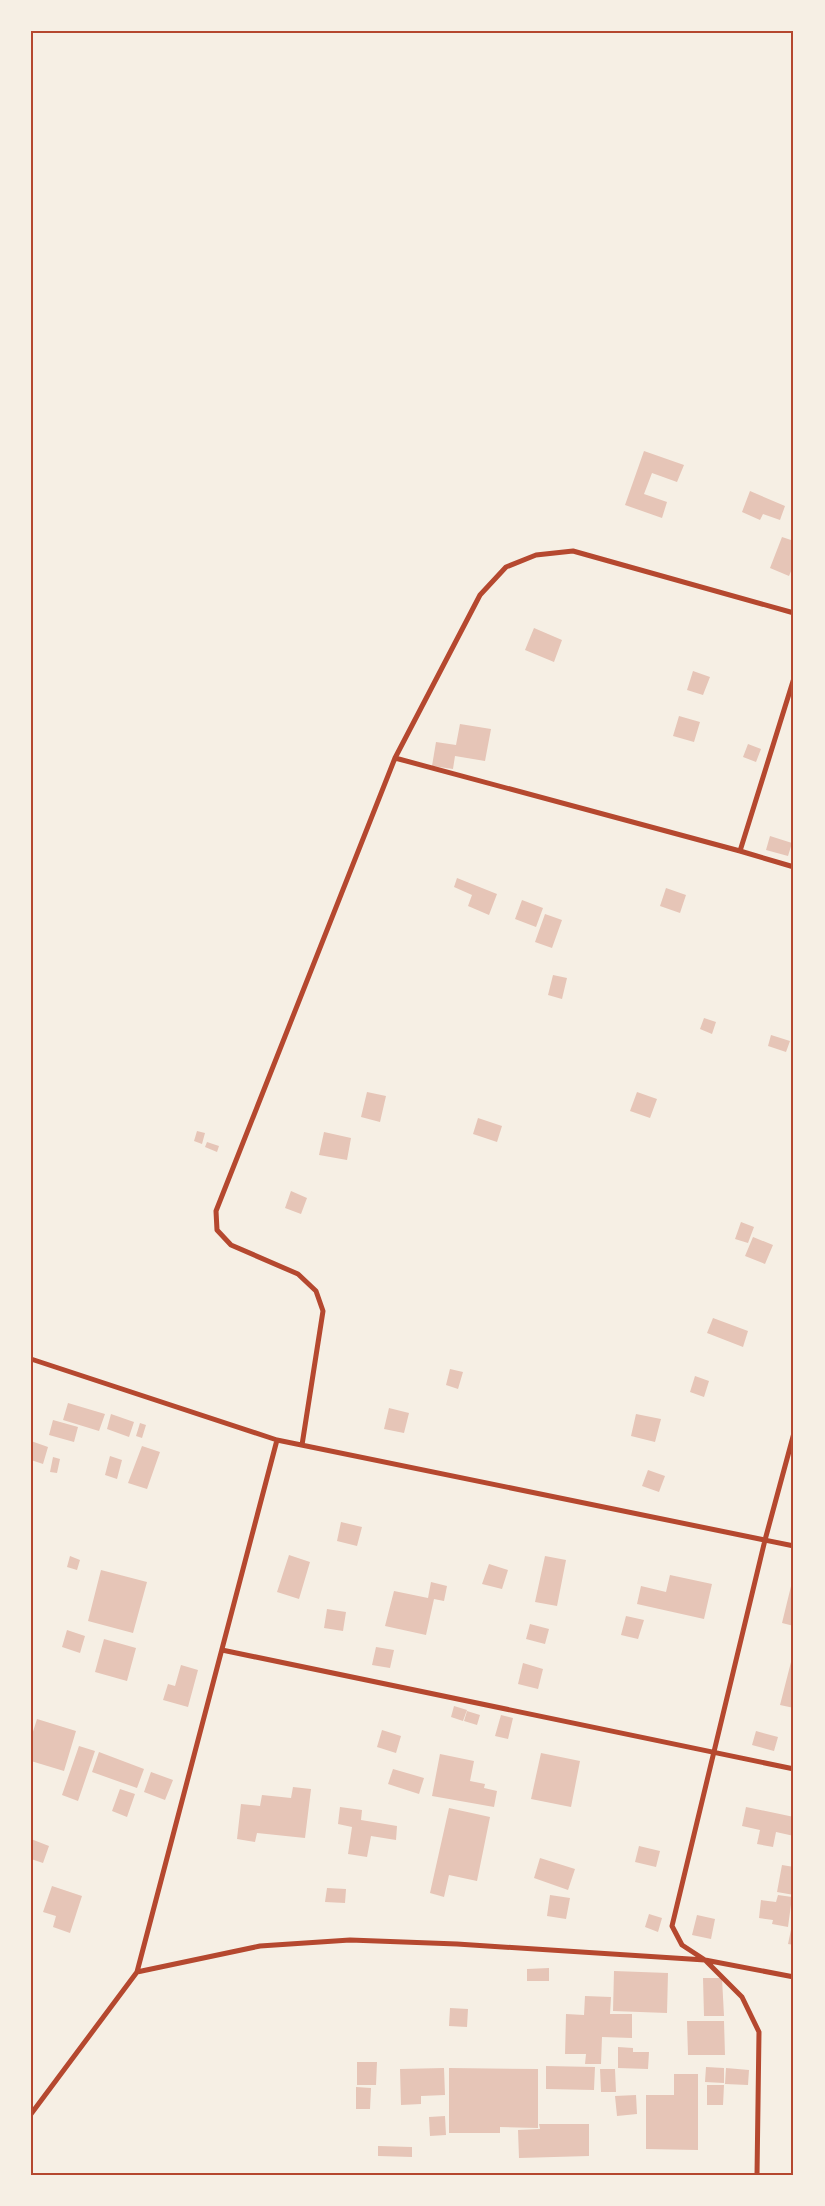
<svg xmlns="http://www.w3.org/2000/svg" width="825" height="2206" viewBox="0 0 825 2206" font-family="'DM Sans',sans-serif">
<rect width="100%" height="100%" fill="#f6efe4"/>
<!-- building -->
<path fill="#e6c5b7" d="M644 451 684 465 677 482 652 473 644 494 667 502 662 518 625 505Z
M750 491 785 506 780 520 763 514 760 520 742 512Z
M782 537 794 541V564L789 576 770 568Z
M534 628 562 640 554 662 525 650Z
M693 671 710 677 703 695 687 690Z
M679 716 700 722 694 742 673 736Z
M460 724 491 729 485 761 455 756 453 769 432 766 436 742 456 745Z
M748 744 761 749 756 762 743 757Z
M770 836 792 843 788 856 766 850Z
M457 878 497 894 489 915 468 906 472 895 454 887Z
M666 888 686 895 680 913 660 906Z
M522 900 543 908 536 927 515 919Z
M545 914 562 920 552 948 535 942Z
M553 975 567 978 562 999 548 995Z
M704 1018 716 1022 712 1034 700 1029Z
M771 1035 790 1041 786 1052 768 1046Z
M367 1092 386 1096 380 1122 361 1117Z
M637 1092 657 1099 650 1118 630 1111Z
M478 1118 502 1126 497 1142 473 1134Z
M197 1131 205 1133 202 1144 194 1141Z
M324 1132 351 1138 347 1160 319 1155Z
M207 1142 219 1146 217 1152 205 1147Z
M291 1191 307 1198 301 1214 285 1208Z
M741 1222 754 1227 748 1243 735 1239Z
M753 1237 773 1245 765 1264 745 1256Z
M713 1318 748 1331 743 1347 707 1333Z
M450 1369 463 1372 458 1389 446 1385Z
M695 1376 709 1381 704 1397 690 1392Z
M68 1403 105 1414 99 1431 63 1420Z
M389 1408 409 1413 404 1433 384 1429Z
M111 1414 134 1422 129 1437 107 1429Z
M636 1414 661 1419 655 1442 631 1436Z
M53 1420 78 1427 74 1442 49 1435Z
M140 1423 146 1425 142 1438 136 1436Z
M31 1441 48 1447 43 1464 31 1460Z
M142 1446 160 1452 147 1489 128 1483Z
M110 1456 122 1460 117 1479 105 1475Z
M53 1457 60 1459 57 1473 50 1472Z
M648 1470 665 1476 659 1492 642 1486Z
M341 1522 362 1527 357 1546 337 1541Z
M289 1555 310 1562 299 1599 277 1592Z
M70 1556 80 1560 77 1570 67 1567Z
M545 1556 566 1560 557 1606 535 1602Z
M489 1564 508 1570 502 1589 482 1584Z
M101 1570 147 1582 133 1633 88 1621Z
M670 1575 712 1584 704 1619 637 1604 641 1586 666 1592Z
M793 1578H794V1626L782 1623Z
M431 1582 447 1586 444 1601 434 1599 426 1635 385 1626 394 1591 428 1598Z
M327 1609 346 1612 343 1631 324 1628Z
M626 1616 644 1620 638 1639 621 1635Z
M530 1624 549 1629 545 1644 526 1639Z
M67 1630 85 1636 80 1653 62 1647Z
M104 1639 136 1648 127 1681 95 1672Z
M376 1647 394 1650 390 1668 372 1665Z
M791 1662 794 1663V1708L780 1705Z
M523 1663 543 1669 538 1689 518 1684Z
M181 1665 198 1670 188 1707 163 1700 168 1684 175 1686Z
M454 1706 467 1710 463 1721 451 1717Z
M467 1711 480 1715 477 1725 464 1721Z
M501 1715 513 1718 508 1739 495 1736Z
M37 1719 76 1731 64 1771 31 1761V1738Z
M382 1730 401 1736 396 1753 377 1747Z
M756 1731 778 1737 774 1751 752 1745Z
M79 1746 95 1751 78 1801 62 1795Z
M99 1752 144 1769 137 1788 92 1772Z
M541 1753 580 1761 571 1807 531 1799Z
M440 1754 474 1761 470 1781 485 1784 484 1788 497 1791 494 1807 432 1796Z
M393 1769 424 1778 419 1794 388 1784Z
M151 1772 173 1780 165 1800 144 1792Z
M293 1787 311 1789 305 1838 257 1833 255 1842 237 1839 241 1804 260 1806 262 1795 291 1798Z
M120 1789 135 1794 127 1817 112 1811Z
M340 1807 362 1810 361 1820 397 1826 396 1840 371 1836 367 1857 348 1854 352 1827 338 1824Z
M746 1807 794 1817V1836L776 1832 773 1847 757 1844 760 1830 742 1826Z
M449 1808 490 1817 477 1881 449 1875 444 1897 430 1893Z
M31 1839 49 1846 43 1863 31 1859Z
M639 1846 660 1851 656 1867 635 1862Z
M540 1858 575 1869 568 1890 534 1878Z
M782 1865 794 1867V1895L777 1892Z
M52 1886 82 1896 70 1933 53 1927 56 1916 43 1912Z
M327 1888 346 1889 345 1903 325 1902Z
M550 1895 570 1898 566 1919 547 1916Z
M778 1895 792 1897 788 1927 772 1924 773 1920 759 1918 761 1900 776 1902Z
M649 1914 662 1918 658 1932 645 1927Z
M697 1915 715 1919 711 1939 692 1935Z
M793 1920H794V1945L788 1944Z
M549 1968V1981H527V1969Z
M614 1971 668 1973 667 2013 613 2011Z
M703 1978H722L724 2016H704Z
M585 1996 611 1997 610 2014H632V2038L602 2037 601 2064H585L586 2054H565L566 2014 584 2015Z
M450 2008 468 2009 467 2027 449 2026Z
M687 2021H724L725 2055H688Z
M618 2047 633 2048V2052H649L648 2069 618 2068Z
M357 2062H377L376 2085H357Z
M546 2066 595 2067 594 2090 546 2089Z
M706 2067 724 2068V2083L705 2082Z
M444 2068 445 2095 421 2096V2104L401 2105 400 2069Z
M449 2068 538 2069V2128L500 2127V2133H449Z
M726 2068 749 2070 748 2085 725 2084Z
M600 2069H615L616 2092H601Z
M674 2074H698V2150L646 2149V2095H674Z
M707 2085H724L723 2105H707Z
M356 2087 371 2088 370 2109H356Z
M636 2095 637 2114 617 2116 615 2096Z
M445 2116 446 2135 430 2136 429 2117Z
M539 2124H589V2156L519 2158 518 2130 540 2129Z
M378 2146 412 2147V2157L378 2156Z"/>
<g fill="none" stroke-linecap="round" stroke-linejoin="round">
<!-- minor -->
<path stroke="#b5482f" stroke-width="5" d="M794 678 740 851 794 867
M395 758 740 851
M31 1359 277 1440
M302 1445 323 1311 316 1291 298 1274 231 1245 217 1230 216 1211 395 758 480 595 506 567 536 555 573 551 794 613
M794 1546 277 1440 137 1972 260 1946 350 1940 457 1944 705 1960 794 1977
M222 1650 794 1769
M31 2114 137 1972
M757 2175 759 2032 742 1997 705 1960 682 1945 672 1926 765 1540 794 1433"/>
</g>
<!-- border -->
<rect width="825" height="2206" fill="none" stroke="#f6efe4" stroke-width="65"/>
<rect x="32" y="32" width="760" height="2142" fill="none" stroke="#b5482f" stroke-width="2"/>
</svg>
